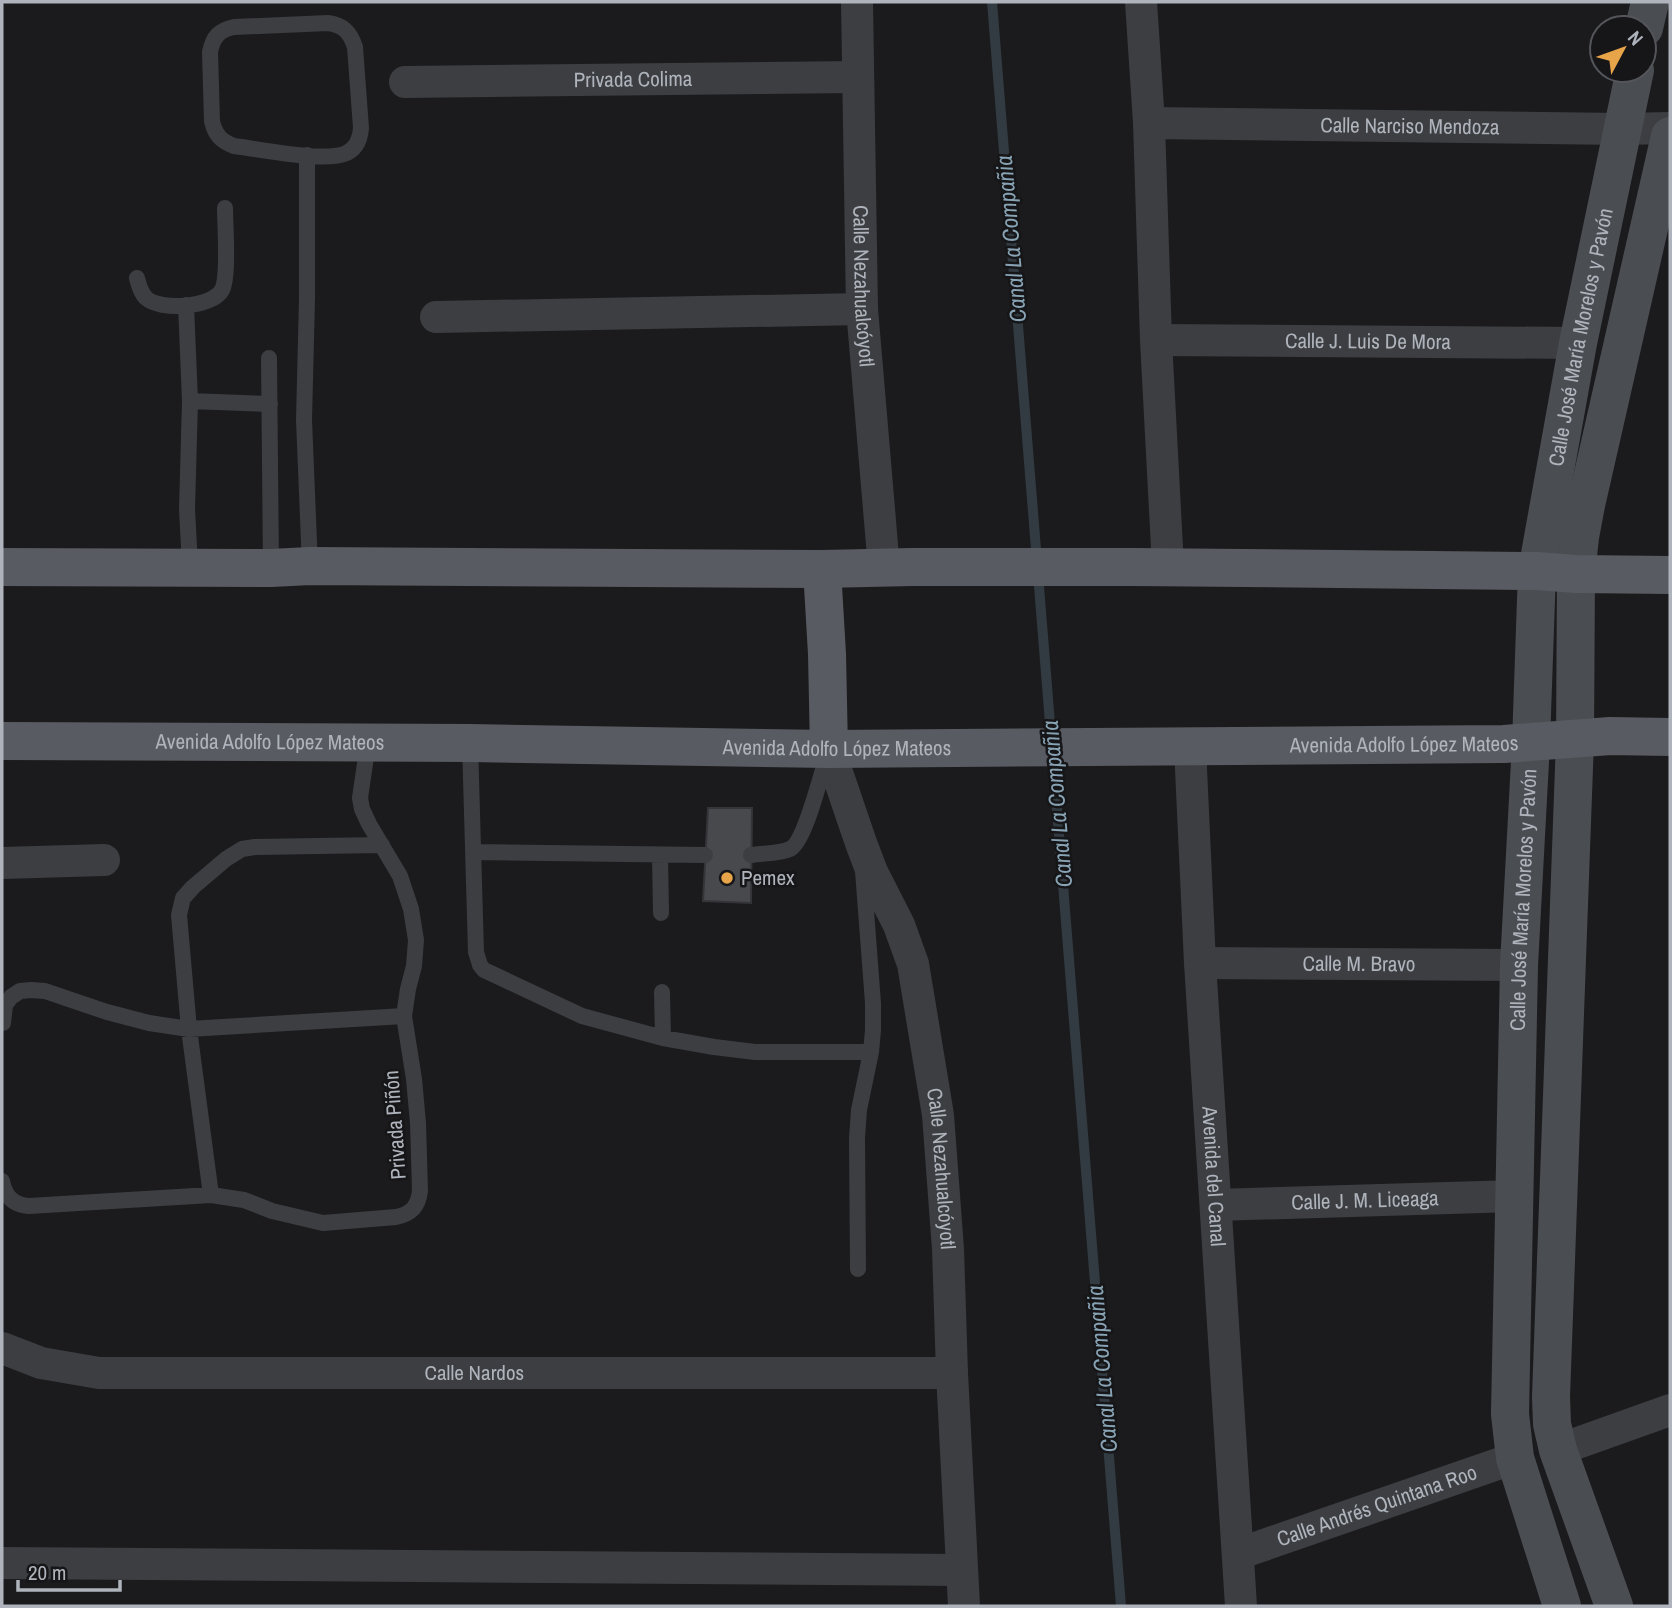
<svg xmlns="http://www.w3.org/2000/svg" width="1672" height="1608" viewBox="0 0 1672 1608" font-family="'Archivo Narrow',sans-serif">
<rect width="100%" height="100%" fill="#1b1b1d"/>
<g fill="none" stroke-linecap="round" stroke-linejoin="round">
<!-- stream -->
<path stroke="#313b41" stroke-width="10" d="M992 2 1121 1606"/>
</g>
<!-- building -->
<path fill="#48494d" stroke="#353539" stroke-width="2" d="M708 808H752L751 903 703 901Z"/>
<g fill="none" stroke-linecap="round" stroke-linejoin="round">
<!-- lane -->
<path stroke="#3c3e42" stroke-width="16" d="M328 23C343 25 350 32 355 47L361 128C360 140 356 150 344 154 322 162 259 149 234 146 221 141 215 135 212 121L210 52C213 37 219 30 234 27Z
M307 155V298L304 420 310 566
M137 278C139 285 140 292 146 298 160 311 212 308 222 290 229 277 225 225 225 208
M186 305 190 401 187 509 190 566
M269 358 271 568
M190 401 270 404
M470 743 476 952 480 965 484 970 582 1016 663 1038 714 1047 755 1052H871
M474 852 705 855
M660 855 661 913
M751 855C763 853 779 854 790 849 805 842 821 774 827 756
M662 992 663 1038
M3 1023 5 1005 11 997 20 991 31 990 45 991 107 1012 149 1023 189 1029 404 1016
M2 1181C5 1196 13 1205 29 1206L211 1195 244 1200 272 1211 323 1223 396 1217C411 1214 418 1207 420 1191L418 1123 414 1079 404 1016 408 989 414 966 416 940 411 909 400 876 369 824 362 809 360 798 368 743
M211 1195 189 1029 179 915 183 898 193 887 226 859 242 849 255 847 382 845
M858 1269 857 1138 859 1110 871 1052 873 1030V1003L863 871"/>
<!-- street -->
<g stroke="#3c3e42" stroke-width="32">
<path id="s1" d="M857 2 862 309 884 568"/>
<path d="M1141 2 1149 123 1156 340 1168 567"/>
<path id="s2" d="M405 82 858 77"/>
<path id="s3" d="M1149 123 1622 129 1670 128"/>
<path d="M436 317 862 309"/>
<path id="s4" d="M1156 340 1578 343"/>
<path id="s5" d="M1190 747 1200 963 1241 1606"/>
<path id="s6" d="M829 749 861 843 872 872 899 925 913 964 938 1115 948 1249 952 1373 964 1606"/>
<path d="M2 863 104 860"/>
<path id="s7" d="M1200 963 1519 965"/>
<path id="s8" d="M1216 1205 1515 1196"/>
<path id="s9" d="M2 1348 41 1363 99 1373H952"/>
<path d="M1558 1450 1670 1410"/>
<path id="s10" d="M1238 1554 1515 1458"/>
<path d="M2 1563 962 1570"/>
</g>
<!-- secondary -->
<g stroke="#4a4d52" stroke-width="38">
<path d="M1644 28 1650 2"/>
<path id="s11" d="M1562 1606 1515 1458 1510 1414 1519 965 1531 743 1537 571 1578 343 1635 70"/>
<path d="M1614 1606 1558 1450 1552 1424 1551 1397 1575 740 1576 574 1580 537 1586 505 1670 136"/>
</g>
<!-- primary -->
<g stroke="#585b61" stroke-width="38">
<path d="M2 567 271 568 310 566 822 569 913 567H1134L1537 571 1576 574 1670 575"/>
<path d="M822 569 827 654 829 749"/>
<path id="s12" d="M2 741 470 743 829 749 1504 744 1610 736 1670 737"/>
</g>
</g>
<!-- markers -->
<circle fill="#e7a449" stroke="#161618" stroke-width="2.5" cx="727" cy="878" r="7"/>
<g text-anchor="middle" stroke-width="5" stroke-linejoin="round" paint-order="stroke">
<!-- street labels -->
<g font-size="21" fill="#afb4bc" stroke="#161618">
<text dy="7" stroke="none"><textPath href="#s2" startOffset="228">Privada Colima</textPath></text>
<text dy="7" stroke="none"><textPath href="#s3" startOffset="261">Calle Narciso Mendoza</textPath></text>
<text dy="7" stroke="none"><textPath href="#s1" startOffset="284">Calle Nezahualcóyotl</textPath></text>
<text dy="7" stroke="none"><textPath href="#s11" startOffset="1281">Calle José María Morelos y Pavón</textPath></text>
<text dy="7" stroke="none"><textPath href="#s4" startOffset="212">Calle J. Luis De Mora</textPath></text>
<text dy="7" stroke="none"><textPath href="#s12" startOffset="268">Avenida Adolfo López Mateos</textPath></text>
<text dy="7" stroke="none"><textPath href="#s12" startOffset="1402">Avenida Adolfo López Mateos</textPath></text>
<text dy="7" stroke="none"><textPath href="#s12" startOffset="835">Avenida Adolfo López Mateos</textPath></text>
<text dy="7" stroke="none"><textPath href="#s11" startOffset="714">Calle José María Morelos y Pavón</textPath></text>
<text dy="7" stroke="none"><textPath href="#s7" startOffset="159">Calle M. Bravo</textPath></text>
<text transform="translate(395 1125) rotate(-94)" y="7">Privada Piñón</text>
<text dy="7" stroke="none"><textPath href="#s6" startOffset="438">Calle Nezahualcóyotl</textPath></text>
<text dy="7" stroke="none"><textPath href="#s5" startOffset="430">Avenida del Canal</textPath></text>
<text dy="7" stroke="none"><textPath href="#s8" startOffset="149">Calle J. M. Liceaga</textPath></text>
<text dy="7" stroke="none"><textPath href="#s9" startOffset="476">Calle Nardos</textPath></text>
<text dy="7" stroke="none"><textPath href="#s10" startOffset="147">Calle Andrés Quintana Roo</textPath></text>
</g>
<!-- poi labels -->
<g font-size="21" fill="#afb4bc" stroke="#161618" text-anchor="start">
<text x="741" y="885">Pemex</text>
</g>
<!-- water labels -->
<g font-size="23" font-style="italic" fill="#88a3b4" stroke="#161618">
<text transform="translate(1011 239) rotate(-95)" y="8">Canal La Compañia</text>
<text transform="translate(1057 804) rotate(-95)" y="8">Canal La Compañia</text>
<text transform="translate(1102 1369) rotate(-95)" y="8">Canal La Compañia</text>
</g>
</g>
<!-- border -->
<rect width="1672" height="1608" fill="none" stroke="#afb4bc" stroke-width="7"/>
<!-- north arrow -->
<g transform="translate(1623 49) rotate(49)"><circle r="33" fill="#161618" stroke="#53555a" stroke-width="2"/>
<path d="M0-5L12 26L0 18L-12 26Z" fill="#e7a449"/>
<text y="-10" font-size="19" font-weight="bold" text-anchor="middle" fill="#afb4bc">N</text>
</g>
<!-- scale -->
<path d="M18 1580v10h102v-10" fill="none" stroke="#afb4bc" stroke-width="3.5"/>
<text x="28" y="1580" font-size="21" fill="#afb4bc" stroke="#161618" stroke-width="5" paint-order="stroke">20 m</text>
</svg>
